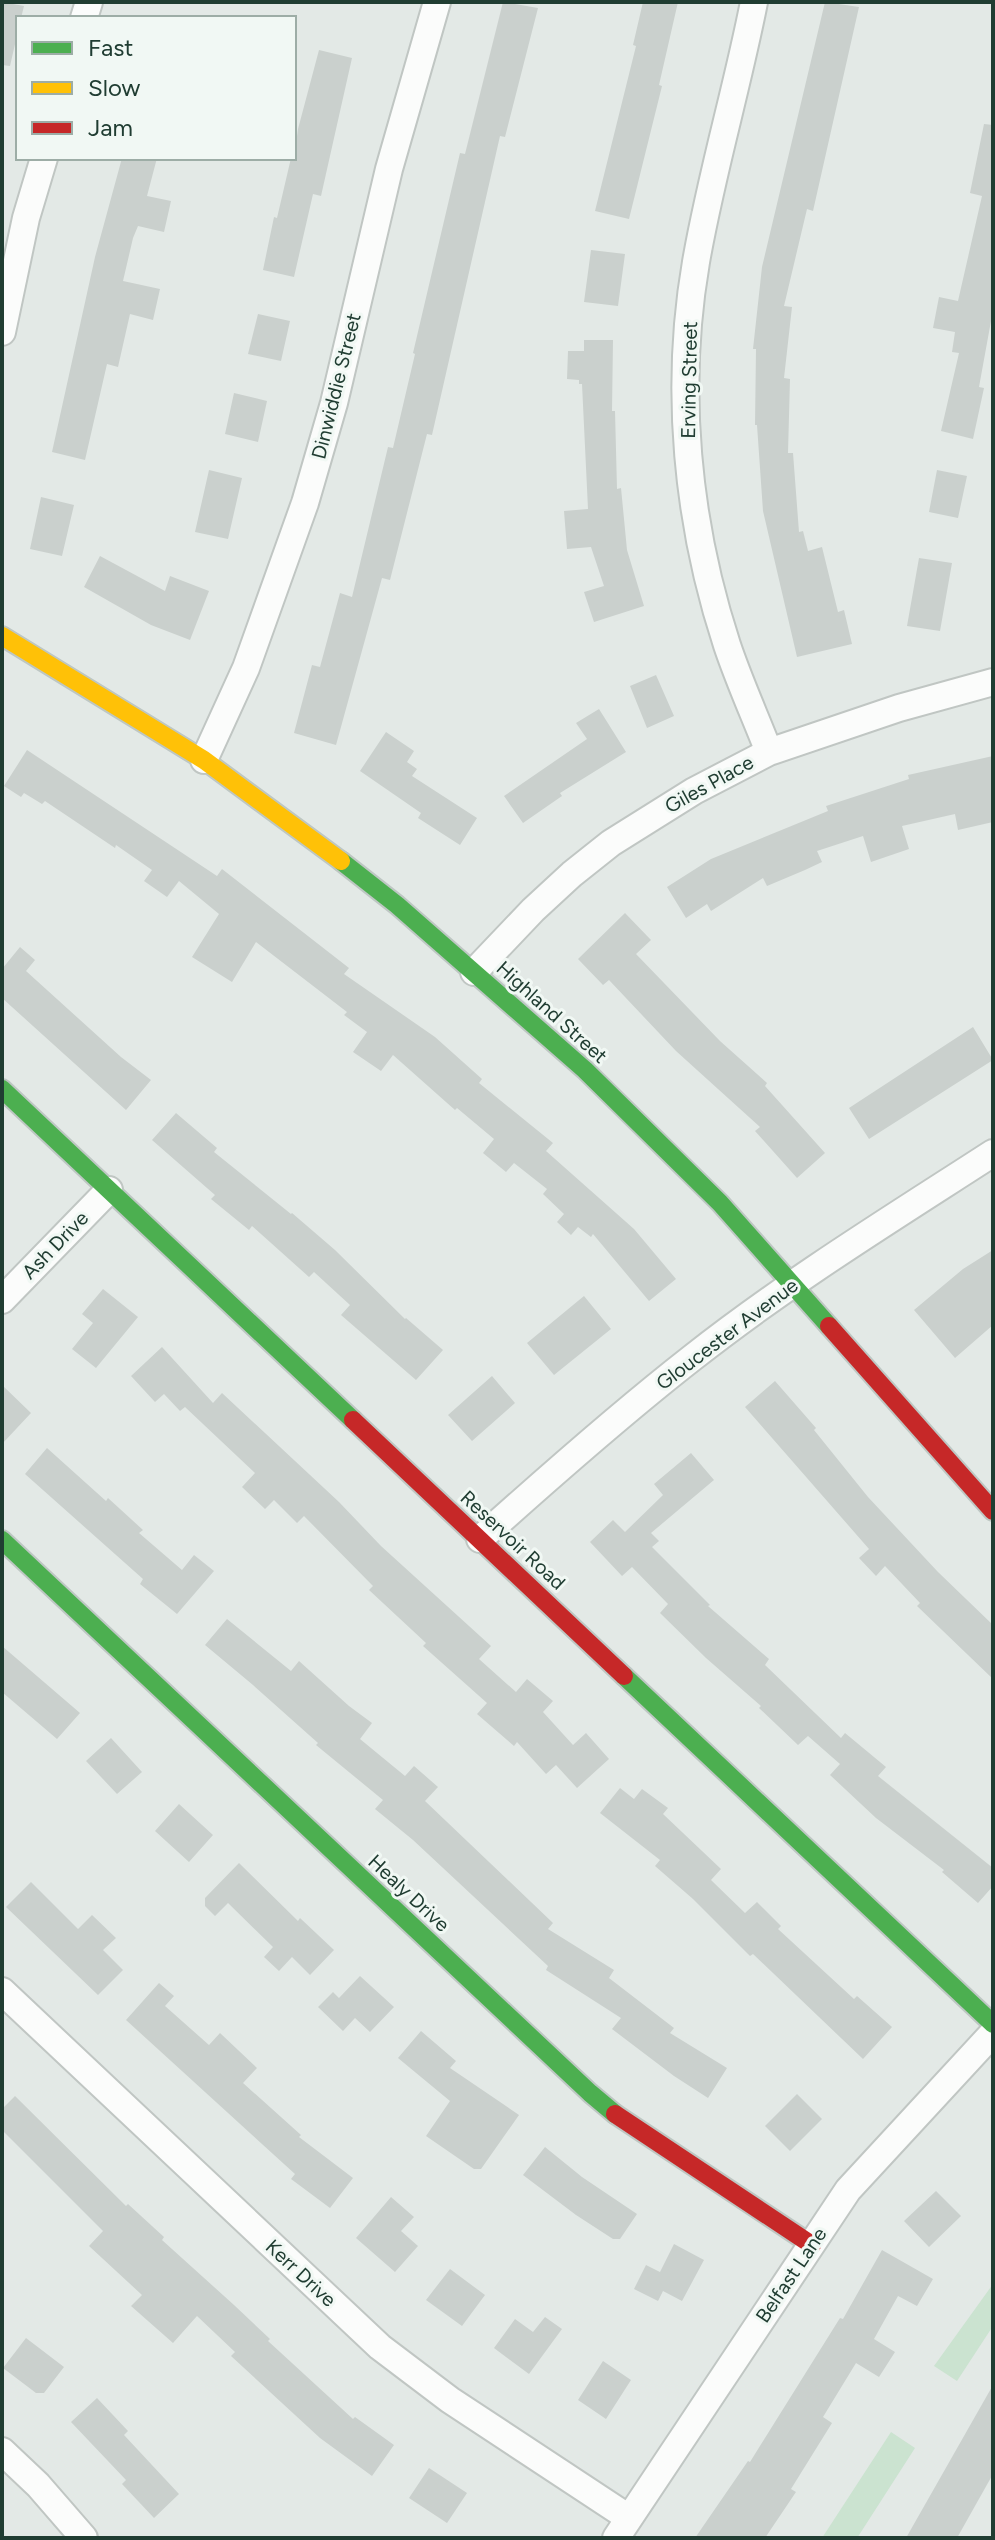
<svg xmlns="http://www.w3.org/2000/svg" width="995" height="2540" viewBox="0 0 995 2540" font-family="Figtree,sans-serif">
<rect width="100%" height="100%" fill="#e3e9e6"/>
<!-- green -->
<path fill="#cbe3d0" d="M993 2284V2326L957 2381 934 2366Z
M891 2432 915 2448 861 2532 857 2538H822Z"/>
<!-- building -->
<path fill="#cad0cd" d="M2 2 24 6 21 18H18V31L10 66 2 65Z
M503 2 538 8 505 137 500 136 432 435 427 434 390 580 382 578 336 745 294 733 312 665 320 667 340 593 352 597 388 447 393 448 415 354 413 353 460 153 465 154Z
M643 2H678L659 85 662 86 629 219 595 211 636 46 633 45Z
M825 2 859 7 813 211 807 209 784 306 792 307 784 378 790 379 788 453H793L799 532 803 531 808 551 822 547 838 612 844 610 852 644 797 657 763 511 757 425H755L756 349H753L762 267Z
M319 50 352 58 321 196 313 194 294 277 263 270 274 217 277 218 291 158H294L298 129Z
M984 124 993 125V310L979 387 984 388 973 439 941 431 959 353 952 352 955 332 933 328 939 297 958 301 982 196 970 193Z
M122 158H157L147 196 171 201 164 232 138 226 133 238 123 281 160 289 153 320 130 314 118 367 107 364 85 460 52 452 95 257Z
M591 250 625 254 618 306 584 302Z
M258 314 290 321 281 361 248 354Z
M584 340H613L612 411H615L617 489 621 488 627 550 644 606 594 622 584 592 604 586 591 547 567 549 564 511 588 509 582 384H579V380L567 379 568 351H584Z
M234 393 267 401 258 442 225 434Z
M209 470 242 478 228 539 195 532Z
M937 470 967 476 958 518 929 512Z
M41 497 74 505 62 556 30 549Z
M100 556 165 591 170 576 209 591 190 640 151 625 84 587Z
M919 558 952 563 940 631 907 626Z
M656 675 674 716 647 728 630 686Z
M599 709 626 752 560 793 562 796 523 823 504 796 587 739 576 723Z
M386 732 414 751 407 762 417 769 412 776 477 818 460 845 418 818 421 813 360 771Z
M27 750 217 876 222 869 349 968 344 974 435 1037 482 1079 479 1083 553 1143 546 1151 634 1229 676 1279 649 1301 593 1234 591 1237 578 1227 571 1235 557 1222 564 1214 543 1194 547 1189 514 1163 506 1172 483 1153 494 1139 457 1108 455 1110 393 1055 381 1071 353 1052 367 1032 344 1015 347 1012 256 942 232 982 192 957 219 914 179 881 167 897 144 881 152 870 116 845 115 848 45 801 42 804 24 793 21 797 4 786Z
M993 756V822L958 830 955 814 902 826 909 849 871 862 863 836 817 851 822 862 805 870 767 886 763 878 711 911 707 904 686 918 667 887 711 859 828 811 826 806 909 779 908 775Z
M625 913 651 940 636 954 720 1041 767 1083 765 1086 825 1153 797 1178 755 1131 760 1127 676 1051 609 980 603 985 578 959Z
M20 947 35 960 26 971 121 1057 151 1080 126 1110 2 998V969Z
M973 1027 993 1060 869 1139 849 1108Z
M176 1113 217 1148 214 1152 291 1214 292 1213 335 1250 405 1319 406 1318 443 1350 416 1380 341 1315 350 1305 314 1272 309 1277 252 1226 249 1230 211 1199 215 1195 152 1140Z
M993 1250V1325L955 1358 914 1310 963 1269Z
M103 1289 138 1317 96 1368 72 1349 93 1323 82 1314Z
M584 1296 611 1329 554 1375 527 1343Z
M162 1347 213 1403 222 1393 339 1502 381 1546 491 1646 479 1659 516 1692 527 1679 553 1701 543 1712 573 1745 586 1733 609 1759 577 1788 556 1765 546 1774 517 1742 514 1746 477 1714 487 1703 423 1646 426 1643 369 1590 373 1586 304 1516 297 1523 274 1500 265 1509 242 1487 255 1473 185 1407 180 1411 164 1394 155 1402 131 1376Z
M492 1376 515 1403 472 1441 448 1415Z
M775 1381 816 1428 814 1430 868 1497 938 1572 993 1625V1679L917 1606 920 1603 885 1566 876 1576 859 1558 869 1549 745 1407Z
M2 1385 31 1413 2 1444Z
M47 1448 106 1501 108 1498 143 1530 139 1533 182 1570 194 1555 214 1571 177 1614 140 1584 143 1579 25 1474Z
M691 1453 714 1480 651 1533 659 1541 652 1547 710 1605 708 1606 769 1659 765 1665 841 1738 845 1733 886 1767 878 1776 993 1868V1886L978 1903 942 1872 944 1870 876 1818 830 1775 840 1764 808 1736 798 1745 759 1708 761 1706 706 1658 660 1613 668 1604 632 1567 622 1576 590 1542 613 1520 625 1532 663 1495 654 1484Z
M227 1619 291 1671 299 1661 349 1706 372 1723 360 1739 405 1776 414 1766 438 1787 425 1801 553 1923 548 1929 614 1970 609 1978 674 2028 670 2033 727 2068 708 2098 674 2076 612 2029 621 2018 546 1970 548 1966 413 1840 375 1809 383 1800 316 1745 318 1743 253 1685 205 1645Z
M2 1646 80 1713 57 1739 2 1692Z
M111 1738 142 1772 117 1794 86 1761Z
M620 1788 634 1799 642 1789 668 1808 663 1814 721 1869 711 1880 745 1913 757 1902 781 1926 778 1929 854 1999 857 1996 892 2027 863 2059 753 1954 750 1956 693 1899 655 1866 660 1860 600 1813Z
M179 1804 213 1835 189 1862 155 1831Z
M239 1863 298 1921 300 1918 334 1950 310 1975 292 1957 279 1971 264 1957 273 1947 228 1903 215 1916 205 1906V1898Z
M31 1882 78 1929 92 1915 116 1938 103 1950 123 1970 98 1995 6 1907Z
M360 1976 394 2007 370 2032 355 2018 343 2031 318 2007 333 1992 339 1998Z
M159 1983 174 1996 165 2006 209 2045 220 2033 257 2068 243 2083 301 2135 299 2137 353 2178 330 2208 291 2179 295 2174 126 2020Z
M421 2031 456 2061 450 2068 519 2115 481 2169H474L426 2136 450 2101 398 2058Z
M797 2094 822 2119 790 2151 765 2126Z
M15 2096 126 2206 128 2204 164 2237 162 2240 234 2305 270 2339 268 2341 353 2419 355 2417 394 2445 372 2476 320 2438 231 2356 235 2352 197 2316 173 2343 131 2306 142 2295 89 2246 103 2231 2 2130V2109Z
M545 2147 582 2177 637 2214 620 2239H613L576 2215 523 2175Z
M936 2191 961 2216 929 2247 904 2221Z
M391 2197 414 2217 401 2231 418 2246 395 2272 356 2238Z
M674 2244 704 2260 682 2301 663 2291 658 2301 634 2289 646 2265 660 2272Z
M882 2250 933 2279 917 2306 898 2296 874 2339 895 2352 879 2377 856 2363 823 2417 832 2423 791 2489 796 2492 765 2538H695L748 2461 750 2462 840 2318 843 2319Z
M450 2269 485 2295 462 2326 426 2300Z
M545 2317 562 2329 529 2374 494 2348 515 2319 533 2332Z
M26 2338 64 2367 44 2393H36L3 2368Z
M603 2361 631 2380 606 2419 578 2400Z
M993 2385V2474L957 2538H906Z
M97 2398 128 2431 124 2435 179 2494 154 2518 122 2484 126 2480 71 2422Z
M429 2468 467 2493 447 2523 409 2498Z"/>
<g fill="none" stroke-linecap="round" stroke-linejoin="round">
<defs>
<path id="street" d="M754 2C737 89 711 175 696 262 674 389 687 523 727 645 739 681 755 716 769 752
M84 18 89 2
M2 332 26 218 44 158
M204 760 246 668 305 503 334 403 389 169 437 2
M474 972 533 910 572 874 611 843 694 791 769 752 899 708 993 682
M2 1300 109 1190
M480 1539C549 1477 619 1415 692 1358 787 1283 891 1219 993 1153
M2 1991 380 2347 450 2400 629 2518
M2 2451 38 2485 84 2538
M616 2538 848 2190 993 2033"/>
<path id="fast" d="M341 861 397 905 585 1070 720 1203 829 1326
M2 1089 353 1420
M2 1540 590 2093 615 2114
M624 1676 993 2024"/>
<path id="slow" d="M2 636 204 760 341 861"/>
<path id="jam" d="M829 1326 993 1511
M353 1420 624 1676
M615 2114 812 2245"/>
</defs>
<!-- street casing -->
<use href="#street" stroke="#c0c6c3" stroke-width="30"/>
<!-- fast casing -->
<use href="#fast" stroke="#bec7c3" stroke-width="22"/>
<!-- slow casing -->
<use href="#slow" stroke="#bec7c3" stroke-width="22"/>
<!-- jam casing -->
<use href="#jam" stroke="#bec7c3" stroke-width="22"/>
<!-- street -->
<use href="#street" stroke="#fbfcfb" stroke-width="26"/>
<!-- fast -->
<use href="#fast" stroke="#4caf50" stroke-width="18"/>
<!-- slow -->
<use href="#slow" stroke="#ffc107" stroke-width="18"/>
<!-- jam -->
<use href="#jam" stroke="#c62828" stroke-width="18"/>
</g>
<g text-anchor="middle" stroke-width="6" stroke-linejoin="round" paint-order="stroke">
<!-- street labels -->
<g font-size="20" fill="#203d32" stroke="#f1f8f4">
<text transform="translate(689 380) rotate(-89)" y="7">Erving Street</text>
<text transform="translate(336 386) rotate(-76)" y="7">Dinwiddie Street</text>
<text transform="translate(709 784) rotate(-29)" y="7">Giles Place</text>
<text transform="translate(552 1012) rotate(42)" y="7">Highland Street</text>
<text transform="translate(55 1245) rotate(-46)" y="7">Ash Drive</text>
<text transform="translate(727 1334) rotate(-37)" y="7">Gloucester Avenue</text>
<text transform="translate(513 1540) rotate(43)" y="7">Reservoir Road</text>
<text transform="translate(409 1893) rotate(43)" y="7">Healy Drive</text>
<text transform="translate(301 2273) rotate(43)" y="7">Kerr Drive</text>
<text transform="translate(791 2275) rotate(-56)" y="7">Belfast Lane</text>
</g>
</g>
<!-- border -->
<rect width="995" height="2540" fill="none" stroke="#203d32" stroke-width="8"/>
<!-- legend -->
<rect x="16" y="16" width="280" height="144" fill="#f1f8f4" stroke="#9dada6" stroke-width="2"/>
<rect x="32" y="42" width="40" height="12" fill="#4caf50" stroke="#9dada6" stroke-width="2"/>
<text x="88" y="56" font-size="24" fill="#203d32">Fast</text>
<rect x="32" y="82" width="40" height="12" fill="#ffc107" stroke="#9dada6" stroke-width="2"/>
<text x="88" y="96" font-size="24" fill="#203d32">Slow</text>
<rect x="32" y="122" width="40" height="12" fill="#c62828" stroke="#9dada6" stroke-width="2"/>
<text x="88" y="136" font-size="24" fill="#203d32">Jam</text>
</svg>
